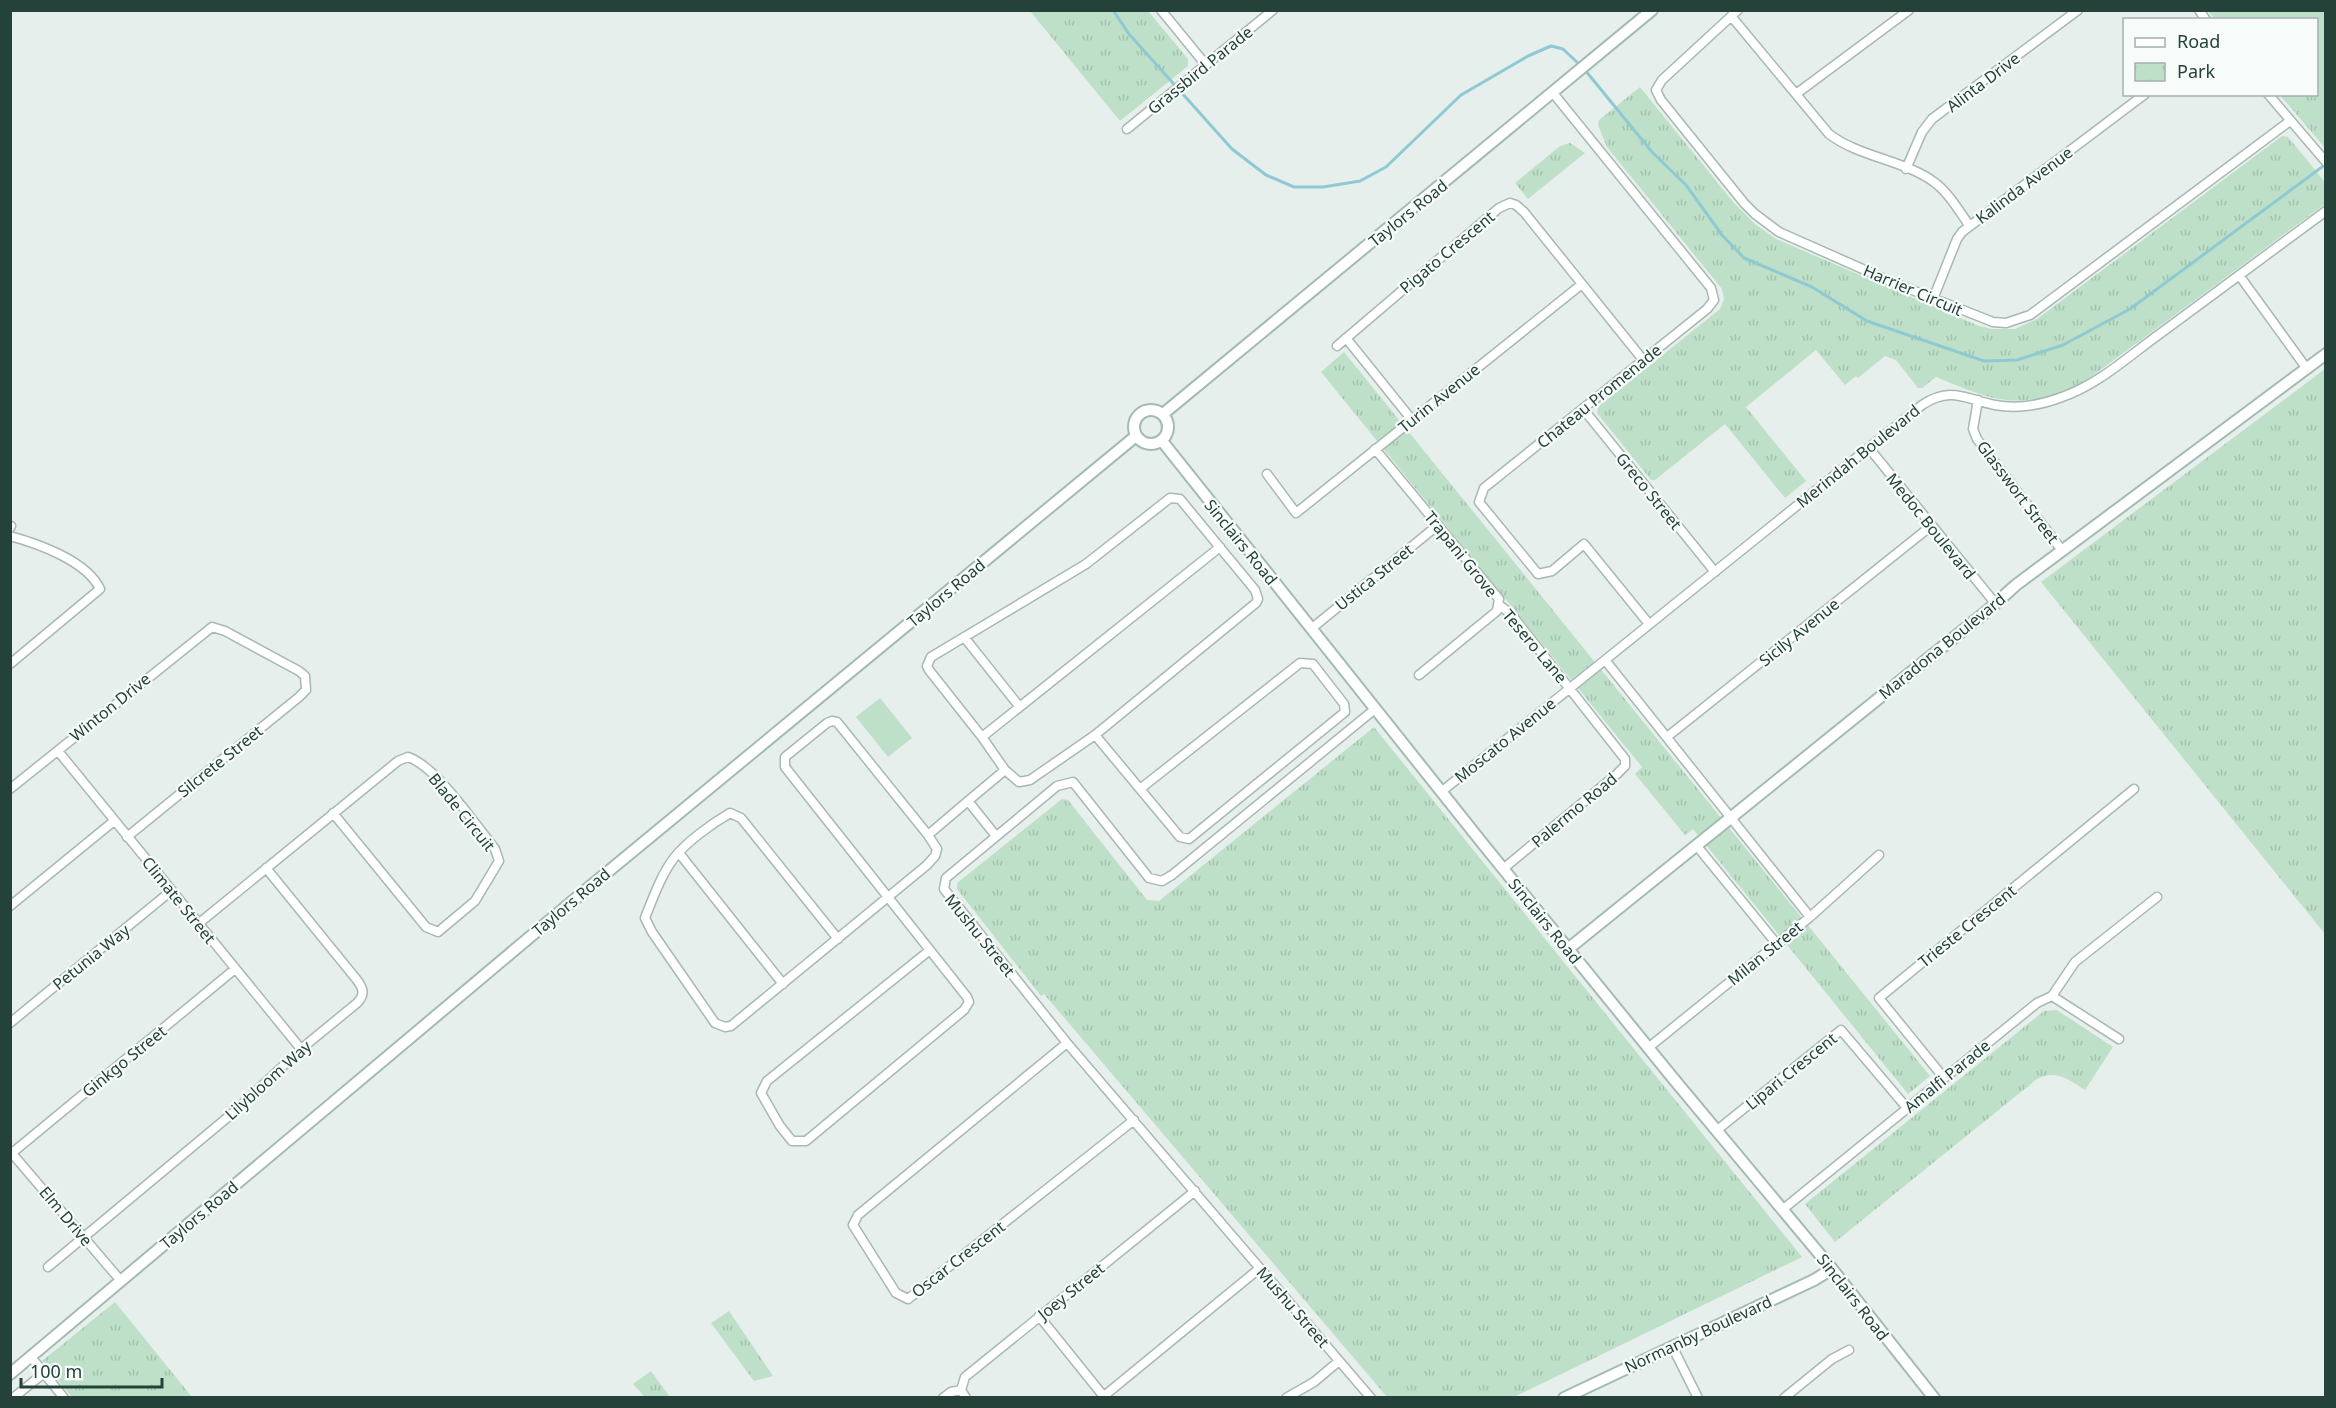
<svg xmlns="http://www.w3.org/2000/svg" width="2336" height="1408" viewBox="0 0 2336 1408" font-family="'Noto Sans',sans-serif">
<defs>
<pattern id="park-tufts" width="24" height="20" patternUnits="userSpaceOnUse" patternTransform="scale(1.5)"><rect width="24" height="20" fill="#bfe0c8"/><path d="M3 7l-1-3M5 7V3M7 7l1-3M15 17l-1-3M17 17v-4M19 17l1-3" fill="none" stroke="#a4c1ad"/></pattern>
</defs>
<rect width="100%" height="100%" fill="#e6efeb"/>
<!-- park -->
<path fill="url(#park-tufts)" d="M1030 11H1148L1188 59V66L1120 121Z
M2208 11H2325V148L2280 95 2316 94V20L2215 19Z
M1640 87 1734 203 1755 224 1776 239 1979 326 1992 329H2015L2037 319 2282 136 2288 137 2325 182V204L2076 388C2014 410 1994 401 1936 377L1922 388H1918L1896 360 1885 356 1858 378 1856 376 1845 385 1816 350 1746 407 1806 481 1785 498 1725 424 1655 480H1651L1597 413 1598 407 1720 309 1724 299 1722 289 1607 147 1598 125 1599 120Z
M1570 143 1585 153 1528 199 1515 183 1560 146Z
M1344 352 1930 1076 1908 1094 1693 829 1685 835 1635 774 1642 767 1321 372Z
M2325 369V934L2041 582Z
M1374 727 1802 1257 1514 1397H1387L1044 994 1041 996 957 889V883L1062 799 1068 800 1147 900 1159 901Z
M2057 1010 2113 1047 2085 1090C2069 1080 2056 1069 2037 1079L1835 1242 1805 1204 2044 1011Z
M115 1302 192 1397H72L42 1361Z
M729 1311 773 1376 754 1381 711 1323Z
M651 1371 670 1397H645L633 1384Z"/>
<!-- garden -->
<path fill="#bfe0c8" d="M880 698 912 738 888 757 856 717Z"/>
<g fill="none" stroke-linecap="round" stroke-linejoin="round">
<!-- stream -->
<path stroke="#8ec9d4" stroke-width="3" d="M1113 10 1129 34 1232 149 1266 175 1294 187H1323L1360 181 1386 167 1461 95 1528 56 1551 46 1563 49 1580 65
M1585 70 1652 152 1686 185 1722 235 1744 258 1812 287 1867 321 1984 361 2017 360 2063 345 2130 309 2326 164"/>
<defs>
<path id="street" d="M1161 10 1206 65
M1738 10 1662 80 1656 90 1661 100 1744 203 1755 214 1779 232 1892 282 1993 322 2006 323 2030 315 2290 121
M2199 10 2206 20
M1731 16 1829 134C1859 157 1904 160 1934 182 1949 193 1959 211 1969 225
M1553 93 1711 288 1714 300 1707 309 1484 488 1479 502 1538 574 1552 571 1584 544 1649 624
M1796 94 1909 10
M2268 94 2326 162
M1127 129 1273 10
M1906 169 1922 132 1932 119 2078 10
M2239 275 2307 369
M1933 299 1957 239 1962 232 2145 94
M1346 338 1412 420
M1337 346 1499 208 1510 203 1516 205 1524 212 1644 361
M1978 400 1973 429 1977 439 2061 549
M1584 410 1715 572
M1869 448 1995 603
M1375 449 1499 599 1497 611 1419 675
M1267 474 1296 513 1582 284
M10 528 11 526
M10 536C39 544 87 561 100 589L10 664
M1499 605 1511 614 1625 759V766L1617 774 1503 869
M1311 629 1438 525
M964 637 1019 706
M1605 660 1810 917
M1095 735 1180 837 1189 839 1345 712 1344 704 1313 664 1300 663 1140 789
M982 737 1220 547
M1667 737 1931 526
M58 751 301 1049
M10 789 212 627 225 631 299 671 305 676 306 690 299 697 127 837
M1441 792 1922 405C1951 386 1965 399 1995 405 2017 409 2041 405 2062 397 2098 385 2130 355 2161 333 2216 292 2271 252 2326 211
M968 801 1005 770 982 737 929 670 927 666 931 657 1086 564 1170 498 1180 499 1255 590 1258 599 1256 603 1095 735 1030 780 1019 782 1005 770
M928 835 837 722 832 721 827 723 785 757V767L967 997 969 1002 964 1010 806 1141H792L780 1126 761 1093 767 1081 930 950
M1696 845 1776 943
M679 853 783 984
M10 906 114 821
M198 924 398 761 408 757C436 766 475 824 495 849L499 861 475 901 438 932 426 927 333 813
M838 939 741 818 730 813C713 823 686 842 674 858 661 875 653 898 645 918L652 932 715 1023 725 1027 731 1026 927 865 935 856 937 849 928 835 968 801 996 836
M2052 996 2075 962 2157 897
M10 1023 171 891
M1067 1043 858 1215 853 1225 896 1293 908 1299 1134 1120
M1648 1048 1810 917 1879 855
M1944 1078 1879 998 2134 789
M1716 1131 1841 1030 1907 1108
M10 1151 121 1281
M12 1153 235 969
M1782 1210 2037 1003 2052 996 2119 1039
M48 1267 234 1112 301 1049 357 1003C365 994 364 990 357 980L266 868
M1039 1316 1105 1398
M1672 1346 1698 1398
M31 1357 64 1398
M1104 1396 1260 1268
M13 1398 44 1373
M943 1398 951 1392 961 1390
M966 1398 961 1390 965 1377 1195 1191
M1286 1398 1314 1382 1339 1361
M1371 1398 1067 1043 944 889 946 878 1057 786 1073 782 1149 878 1162 881 1172 875 1375 709
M1784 1398 1832 1359 1849 1350"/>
<path id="secondary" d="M1134 427a17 17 0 1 1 34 0a17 17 0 1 1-34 0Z
M1163 414 1652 10
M1162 441 1483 844 1672 1077 1832 1269 1934 1398
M1568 949 1987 611 2016 585 2326 354
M10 1374 587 889 1136 436
M1564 1398 1814 1280 1832 1269"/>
</defs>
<!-- street casing -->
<use href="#street" stroke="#a8b8b2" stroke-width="11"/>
<!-- secondary casing -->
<use href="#secondary" stroke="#a4bbb3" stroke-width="14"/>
<!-- street -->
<use href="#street" stroke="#fff" stroke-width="8"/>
<!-- secondary -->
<use href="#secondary" stroke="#fff" stroke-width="10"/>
</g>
<g text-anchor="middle" stroke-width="4.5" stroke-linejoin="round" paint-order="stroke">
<!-- street labels -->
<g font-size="16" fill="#24423a" stroke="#f7fbf9">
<text transform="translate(1200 70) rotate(-39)" y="6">Grassbird Parade</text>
<text transform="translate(1983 82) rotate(-37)" y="6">Alinta Drive</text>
<text transform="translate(2024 185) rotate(-37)" y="6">Kalinda Avenue</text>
<text transform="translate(1408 213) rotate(-39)" y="6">Taylors Road</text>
<text transform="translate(1447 252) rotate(-40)" y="6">Pigato Crescent</text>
<text transform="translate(1913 290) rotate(23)" y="6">Harrier Circuit</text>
<text transform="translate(1599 396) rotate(-39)" y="6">Chateau Promenade</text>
<text transform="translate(1439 398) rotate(-39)" y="6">Turin Avenue</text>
<text transform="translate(1858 456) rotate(-39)" y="6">Merindah Boulevard</text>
<text transform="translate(1649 491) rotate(51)" y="6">Greco Street</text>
<text transform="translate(2018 492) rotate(53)" y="6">Glasswort Street</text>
<text transform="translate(1931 526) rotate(51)" y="6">Medoc Boulevard</text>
<text transform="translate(1241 542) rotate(51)" y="6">Sinclairs Road</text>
<text transform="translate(1461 554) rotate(51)" y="6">Trapani Grove</text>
<text transform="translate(1374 577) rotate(-39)" y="6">Ustica Street</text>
<text transform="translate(946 593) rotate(-40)" y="6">Taylors Road</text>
<text transform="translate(1799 632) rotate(-39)" y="6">Sicily Avenue</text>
<text transform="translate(1535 646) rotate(50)" y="6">Tesero Lane</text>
<text transform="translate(1942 646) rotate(-39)" y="6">Maradona Boulevard</text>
<text transform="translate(110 707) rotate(-39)" y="6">Winton Drive</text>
<text transform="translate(1505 740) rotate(-39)" y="6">Moscato Avenue</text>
<text transform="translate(220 761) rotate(-39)" y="6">Silcrete Street</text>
<text transform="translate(1574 810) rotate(-40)" y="6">Palermo Road</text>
<text transform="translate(462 812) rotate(51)" y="6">Blade Circuit</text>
<text transform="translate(179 900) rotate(51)" y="6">Climate Street</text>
<text transform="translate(571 902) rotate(-40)" y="6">Taylors Road</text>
<text transform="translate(1545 921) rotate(51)" y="6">Sinclairs Road</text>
<text transform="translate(1967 926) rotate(-39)" y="6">Trieste Crescent</text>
<text transform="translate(980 935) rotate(51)" y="6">Mushu Street</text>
<text transform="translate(1765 953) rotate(-39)" y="6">Milan Street</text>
<text transform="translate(91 957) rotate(-39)" y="6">Petunia Way</text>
<text transform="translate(124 1061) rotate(-39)" y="6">Ginkgo Street</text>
<text transform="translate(1791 1071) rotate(-39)" y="6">Lipari Crescent</text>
<text transform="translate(1947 1076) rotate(-39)" y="6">Amalfi Parade</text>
<text transform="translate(268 1080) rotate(-42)" y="6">Lilybloom Way</text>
<text transform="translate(199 1215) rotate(-40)" y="6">Taylors Road</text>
<text transform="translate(66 1216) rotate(50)" y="6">Elm Drive</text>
<text transform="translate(958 1259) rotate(-38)" y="6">Oscar Crescent</text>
<text transform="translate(1071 1291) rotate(-39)" y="6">Joey Street</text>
<text transform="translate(1853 1297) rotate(52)" y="6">Sinclairs Road</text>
<text transform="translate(1293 1307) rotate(49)" y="6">Mushu Street</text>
<text transform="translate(1698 1334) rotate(-25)" y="6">Normanby Boulevard</text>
</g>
</g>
<!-- border -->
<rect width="2336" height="1408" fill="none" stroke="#24423a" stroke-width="24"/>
<!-- legend -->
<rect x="2123" y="18" width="195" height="78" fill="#f7fbf9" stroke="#a3b1ad" stroke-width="1.5"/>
<rect x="2135" y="38" width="30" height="9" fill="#ffffff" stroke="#a3b1ad" stroke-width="1.5"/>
<text x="2177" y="48" font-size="18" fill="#24423a">Road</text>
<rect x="2135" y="63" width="30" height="18" fill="url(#park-tufts)" stroke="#a3b1ad" stroke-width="1.5"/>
<text x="2177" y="78" font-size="18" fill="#24423a">Park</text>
<!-- scale -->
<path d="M21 1378v9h141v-9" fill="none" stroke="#24423a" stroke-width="3"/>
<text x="30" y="1378" font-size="18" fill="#24423a" stroke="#f7fbf9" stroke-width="4.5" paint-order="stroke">100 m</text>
</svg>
